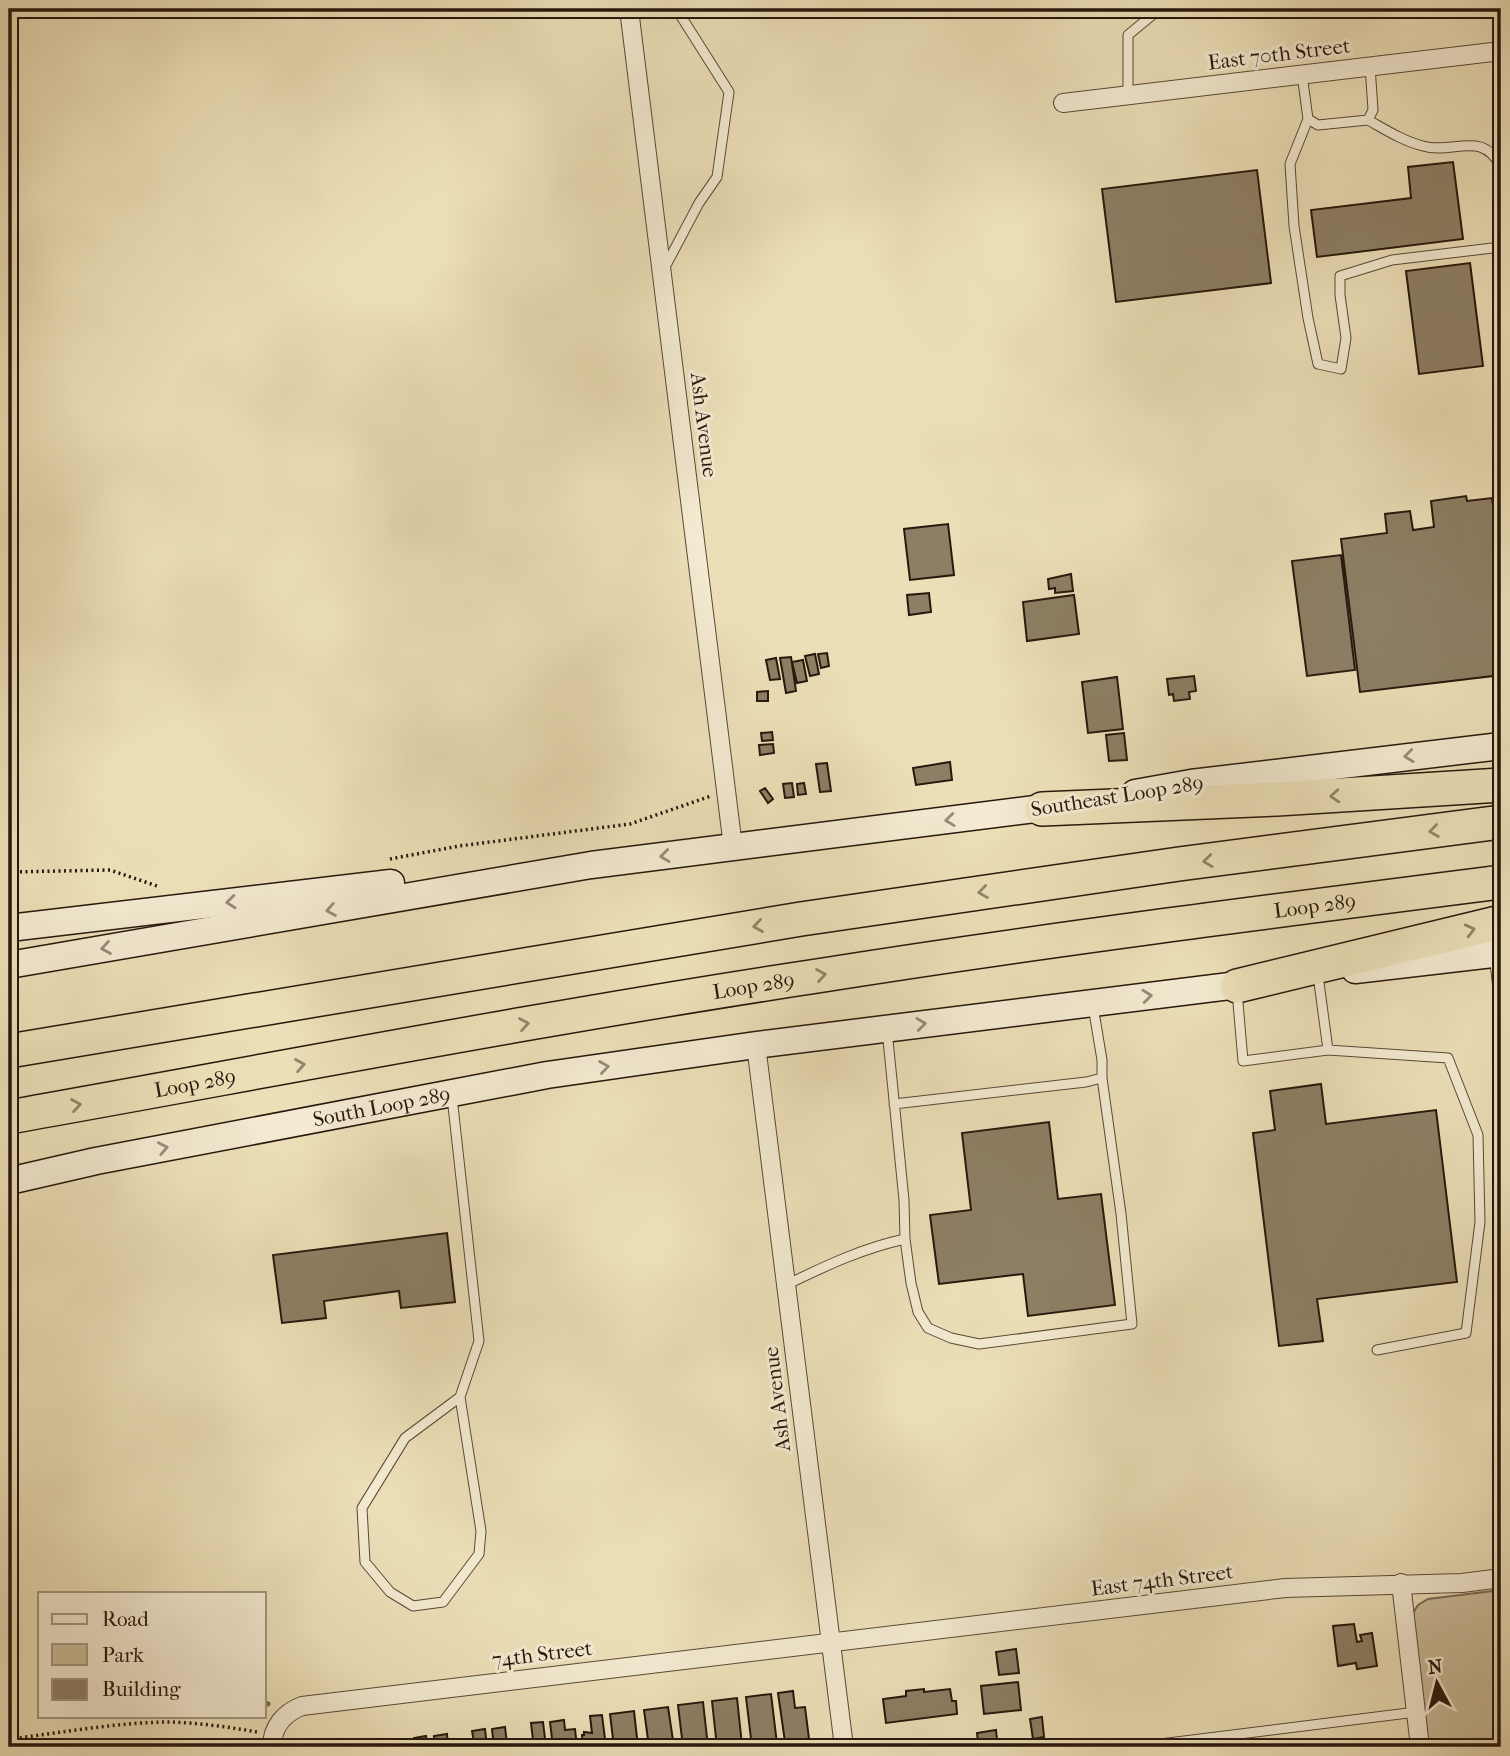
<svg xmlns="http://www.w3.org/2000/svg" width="1510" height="1756" viewBox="0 0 1510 1756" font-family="'IM FELL French Canon',serif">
<rect width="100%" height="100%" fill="#ecdfb8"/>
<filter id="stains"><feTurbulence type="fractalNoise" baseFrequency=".00286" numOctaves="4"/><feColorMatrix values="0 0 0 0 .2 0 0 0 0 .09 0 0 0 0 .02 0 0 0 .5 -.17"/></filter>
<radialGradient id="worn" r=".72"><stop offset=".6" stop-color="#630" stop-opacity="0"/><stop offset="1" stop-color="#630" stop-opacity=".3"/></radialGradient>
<!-- green -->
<path fill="#cbbd9b" stroke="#796a54" stroke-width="2" d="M1501 1590V1747H1428L1413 1613 1418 1605 1428 1599Z"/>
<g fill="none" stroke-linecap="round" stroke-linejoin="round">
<!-- stream -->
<path stroke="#756650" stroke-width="5" d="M264 1703 268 1704"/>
</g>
<!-- building -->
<path fill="#8d7f65" stroke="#27170c" stroke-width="2" d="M1453 162 1463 239 1317 257 1311 210 1411 198 1408 167Z
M1257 170 1271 283 1116 302 1102 189Z
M1470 263 1483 366 1419 374 1406 271Z
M1466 496 1467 501 1492 498 1495 520H1497L1501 555V675L1360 692 1341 539 1387 533 1385 514 1410 511 1413 530 1434 527 1431 501Z
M948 524 954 575 910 580 904 529Z
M1341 555 1355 670 1307 676 1292 561Z
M1071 574 1073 591 1055 593V588L1049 589 1048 579Z
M929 593 931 612 909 615 907 595Z
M1074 595 1079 634 1027 641 1023 602Z
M827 653 829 666 821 668 818 654Z
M815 654 819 674 810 676 805 656Z
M791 657 796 691 786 693 780 658Z
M776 658 780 679 770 680 766 660Z
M803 660 807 681 797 683 792 662Z
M1194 676 1196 691 1189 692 1190 699 1174 701 1173 694 1169 695 1167 679Z
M1117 677 1123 729 1088 733 1082 682Z
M768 691V701H757V692Z
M772 732 773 740 762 741 761 733Z
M1124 733 1127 760 1109 761 1106 735Z
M773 744 774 753 760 755 759 745Z
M950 762 952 780 916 785 913 768Z
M827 763 831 791 820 792 816 764Z
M792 783 794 797 785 798 783 784Z
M804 783 806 794 798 795 797 784Z
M765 788 773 799 768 803 760 791Z
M1321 1084 1326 1124 1436 1110 1457 1282 1317 1299 1323 1341 1279 1346 1253 1133 1275 1130 1270 1091Z
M1495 1109H1501V1158Z
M1049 1122 1058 1199 1101 1194 1115 1305 1028 1316 1023 1274 939 1284 930 1215 971 1210 962 1133Z
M447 1233 455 1302 401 1308 399 1291 324 1301 326 1318 282 1323 273 1255Z
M1354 1624 1357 1642 1362 1641 1360 1635 1372 1633 1377 1666 1357 1669 1356 1663 1338 1666 1333 1626Z
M1016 1649 1019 1673 999 1675 996 1652Z
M1018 1682 1021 1710 984 1714 981 1686Z
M924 1689V1692L950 1689 952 1701H956L957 1714 886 1723 883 1699 906 1696V1691Z
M793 1691 795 1708 805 1707 809 1739 785 1742 778 1693Z
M771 1694 777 1744 752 1747 746 1697Z
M737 1698 742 1745 717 1747 712 1701Z
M703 1702 708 1747H683L678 1705Z
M668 1707 674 1747H649L644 1710Z
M634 1711 638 1747H614L610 1714Z
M602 1715 606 1747H583L582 1735H584V1732L592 1733 590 1716Z
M1042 1717 1044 1737 1033 1739 1030 1719Z
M564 1720 565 1730 575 1729 577 1747H553L550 1722Z
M543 1722 546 1747H523L525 1739 533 1740 531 1723Z
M505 1727 507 1744H509V1741L514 1740 518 1747H494L492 1729Z
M485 1729 487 1747H475L472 1731Z
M996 1730 997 1740 978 1743 977 1733Z
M447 1734 448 1747H435L434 1736Z
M426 1736 428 1747H415L414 1738Z"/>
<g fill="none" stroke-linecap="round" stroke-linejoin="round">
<defs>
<path id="service" d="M1302 74 1308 119 1318 125 1368 120 1373 110 1370 66
M1128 95V35L1156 12V9
M1308 119 1290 164 1294 226 1308 318 1318 364 1341 369 1346 338 1340 295V276L1392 260 1501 247
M1368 120C1386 130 1403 141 1423 146 1453 155 1482 129 1501 167
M1501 186V188
M664 269 699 203 717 177 729 92 679 13
M1494 955 1501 1013
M1237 991 1243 1061 1328 1050 1318 975
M1328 1050 1448 1058 1478 1135 1480 1222 1466 1333 1377 1350
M452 1097 479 1341 460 1397 405 1438 362 1508 365 1562 390 1592 413 1606 443 1602 479 1554 481 1531 460 1397
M894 1104 1086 1082 1102 1078V1060L1093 1006
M905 1239 911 1283 918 1312 928 1328 951 1338 979 1344 1132 1324 1121 1214 1102 1078
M786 1285C825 1266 863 1248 905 1239L904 1200 887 1030
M1136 1747 1416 1712"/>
<path id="minor" d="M629 9 733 847
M1063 103 1501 51
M756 1045 844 1747
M1401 1583 1420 1747
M272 1747C272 1727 284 1713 302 1706L1285 1588 1462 1583 1501 1578"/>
<g id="secondary">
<path d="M1135 793 1191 783 1501 746"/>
<path d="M9 928 391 883"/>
<path d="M9 965 591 865 1059 806"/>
<path d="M1355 970 1501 953"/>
<path id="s1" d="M9 1181 96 1161 547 1075 756 1045 1254 983"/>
</g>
<g id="motorway">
<path d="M1042 809 1277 799 1501 785"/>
<path d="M1237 986 1501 922"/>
<path d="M9 1051 801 919 1179 864 1501 822"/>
<path id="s2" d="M9 1117C278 1069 546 1017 817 976 1044 940 1273 911 1501 882"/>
</g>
</defs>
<!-- service casing -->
<use href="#service" stroke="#584937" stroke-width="11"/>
<!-- minor casing -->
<use href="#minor" stroke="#584937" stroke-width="20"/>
<!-- secondary casing -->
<use href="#secondary" stroke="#27170c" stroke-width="29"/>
<!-- motorway casing -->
<use href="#motorway" stroke="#27170c" stroke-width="36"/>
<!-- path -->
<path stroke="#27170c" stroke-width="3.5" stroke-dasharray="2 3.5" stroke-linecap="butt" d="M390 859 459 846 630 824 711 796
M9 872 110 870 160 887
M9 1739C62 1733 117 1722 171 1722 199 1723 229 1727 257 1732"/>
<!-- service -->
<use href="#service" stroke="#f3ead1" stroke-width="9"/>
<!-- minor -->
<use href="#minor" stroke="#f3ead1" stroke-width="18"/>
<!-- secondary -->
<use href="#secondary" stroke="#f3ead1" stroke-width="26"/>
<!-- motorway -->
<use href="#motorway" stroke="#ecdfb8" stroke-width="33"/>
</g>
<!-- one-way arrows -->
<defs><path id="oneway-chevron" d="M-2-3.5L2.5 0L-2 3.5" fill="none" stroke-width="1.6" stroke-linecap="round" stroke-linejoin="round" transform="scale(1.75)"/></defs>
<g stroke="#978b78">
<use href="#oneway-chevron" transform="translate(1409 756) rotate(173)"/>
<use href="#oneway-chevron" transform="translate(950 820) rotate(173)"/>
<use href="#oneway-chevron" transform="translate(665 856) rotate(173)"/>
<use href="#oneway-chevron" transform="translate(231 902) rotate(174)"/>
<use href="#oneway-chevron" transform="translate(331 910) rotate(170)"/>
<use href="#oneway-chevron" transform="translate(106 948) rotate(171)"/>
<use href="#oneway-chevron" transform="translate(1147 996) rotate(-6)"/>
<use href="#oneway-chevron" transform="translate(921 1024) rotate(-7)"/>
<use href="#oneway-chevron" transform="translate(604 1067) rotate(-8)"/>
<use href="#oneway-chevron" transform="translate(163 1148) rotate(-11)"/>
</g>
<g stroke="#93856b">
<use href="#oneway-chevron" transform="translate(1335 796) rotate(176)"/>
<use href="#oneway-chevron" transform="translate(1434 831) rotate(172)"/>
<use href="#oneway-chevron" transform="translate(1208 861) rotate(173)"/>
<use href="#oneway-chevron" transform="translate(983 892) rotate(172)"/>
<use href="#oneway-chevron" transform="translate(758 926) rotate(171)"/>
<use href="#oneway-chevron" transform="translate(1470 930) rotate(-14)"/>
<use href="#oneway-chevron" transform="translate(821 975) rotate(-9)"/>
<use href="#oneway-chevron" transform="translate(524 1024) rotate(-10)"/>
<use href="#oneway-chevron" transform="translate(300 1065) rotate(-10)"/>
<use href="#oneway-chevron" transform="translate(76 1105) rotate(-10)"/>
</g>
<g text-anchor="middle" stroke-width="6" stroke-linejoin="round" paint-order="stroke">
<!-- street labels -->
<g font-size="21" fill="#27170c" stroke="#f3ead1">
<text transform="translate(1279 54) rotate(-7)" y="7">East 70th Street</text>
<text transform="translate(704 425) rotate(83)" y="7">Ash Avenue</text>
<text transform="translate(1117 796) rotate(-9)" y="7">Southeast Loop 289</text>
<text dy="7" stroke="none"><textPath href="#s2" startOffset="1323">Loop 289</textPath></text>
<text dy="7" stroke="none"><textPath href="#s2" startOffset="756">Loop 289</textPath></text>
<text dy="7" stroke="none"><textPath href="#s2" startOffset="189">Loop 289</textPath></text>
<text dy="7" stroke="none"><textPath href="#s1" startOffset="380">South Loop 289</textPath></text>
<text transform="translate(777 1399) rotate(-97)" y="7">Ash Avenue</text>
<text transform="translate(1162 1580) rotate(-7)" y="7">East 74th Street</text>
<text transform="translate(542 1654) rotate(-7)" y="7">74th Street</text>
</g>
</g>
<!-- margin -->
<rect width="1510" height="1756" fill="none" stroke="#ecdfb8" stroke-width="35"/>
<rect x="10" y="10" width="1489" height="1735" fill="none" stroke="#27170c" stroke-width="3.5"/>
<rect x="18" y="18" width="1475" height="1721" fill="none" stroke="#27170c" stroke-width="2"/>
<!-- legend -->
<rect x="38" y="1592" width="228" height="126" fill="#f3ead1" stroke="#a19682" stroke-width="2"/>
<rect x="52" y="1614" width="35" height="10" fill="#f3ead1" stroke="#a19682" stroke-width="2"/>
<text x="102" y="1626" font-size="21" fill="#27170c">Road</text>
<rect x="52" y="1644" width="35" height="21" fill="#cbbd9b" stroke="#a19682" stroke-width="2"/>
<text x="102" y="1662" font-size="21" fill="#27170c">Park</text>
<rect x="52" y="1679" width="35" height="21" fill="#8d7f65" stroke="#a19682" stroke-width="2"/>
<text x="102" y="1696" font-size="21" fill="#27170c">Building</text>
<!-- north arrow -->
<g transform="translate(1437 1683) rotate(353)" stroke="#f3ead1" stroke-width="5" paint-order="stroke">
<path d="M0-5L12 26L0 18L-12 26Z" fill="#27170c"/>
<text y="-10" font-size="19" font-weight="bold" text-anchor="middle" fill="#27170c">N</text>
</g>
<rect width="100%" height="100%" filter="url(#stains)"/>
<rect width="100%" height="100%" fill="url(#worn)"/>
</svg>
